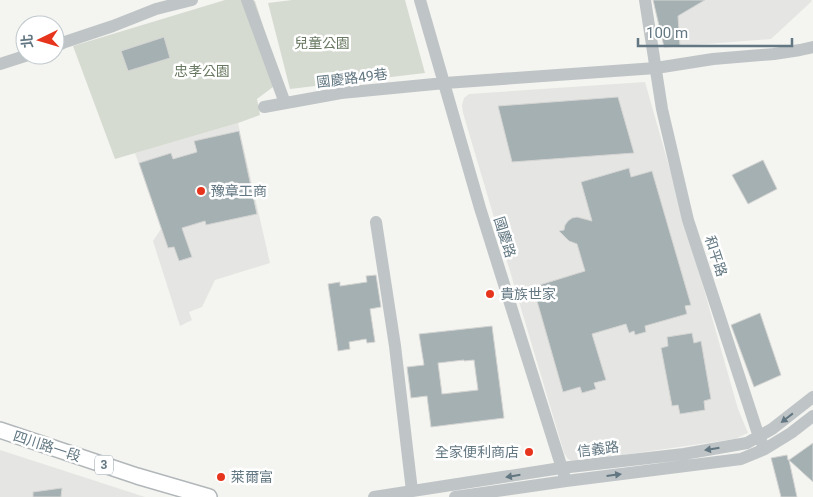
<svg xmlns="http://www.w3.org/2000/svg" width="813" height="497" viewBox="0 0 813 497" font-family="Roboto,'Noto Sans TC',sans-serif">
<rect width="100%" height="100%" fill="#f4f4f0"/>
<!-- built -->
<path fill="#e5e5e3" d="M705 0H811L812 1 771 39 680 46 678 16Z
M645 82 738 409 748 433 735 439 574 462 568 459 564 453 463 113 462 105 464 98 469 94Z
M238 123 270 263 215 280 202 307 189 312 192 320 180 326 153 241 161 229 135 153Z
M0 450 145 497H0Z"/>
<!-- green -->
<path fill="#d6dbd1" d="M225 0H251L255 1 281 81 257 99 260 115 238 123 115 159 73 46Z
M292 0H405L425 73 290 89 268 3Z"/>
<!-- building -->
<path fill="#a5b0b3" stroke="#d5d5d3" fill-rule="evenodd" d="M653 0H705L678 16 680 46 664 47Z
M164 37 170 58 128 71 121 51Z
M618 97 634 153 512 162 498 106Z
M239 131 257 214 206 225 205 221 182 228 192 257 179 261 174 247 168 248 139 163 171 153 173 159 197 152 194 141Z
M763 160 777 189 748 204 732 175Z
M629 168 631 177 652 171 691 305 685 306 687 314 645 326 646 332 635 335 634 331 629 333 626 324 592 334 606 380 594 383 596 389 582 393 580 387 563 392 533 287 585 271 577 244 569 241 559 231 564 230 565 225 568 221 572 218 577 217 592 221 581 182Z
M376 275 381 307 370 309 375 342 367 343 366 339 349 342 350 349 338 351 328 284 340 282V286L367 282 366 276Z
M760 313 781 375 754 387 731 325Z
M492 326 504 418 431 427 427 396 411 398 407 367 424 365 419 334ZM464 360V361L474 360 478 390 442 394 438 363Z
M692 333 694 343 701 341 711 399 704 401 705 410 680 414 678 405 672 406 661 348 668 346 667 337Z
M813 443V482L789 460Z
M787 455 788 460H789L797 497H781L777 481 771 458Z
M62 488 61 497H33V492Z"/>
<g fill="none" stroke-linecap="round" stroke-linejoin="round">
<defs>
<path id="major" d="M0 430 137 476 209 497"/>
</defs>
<!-- major casing -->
<use href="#major" stroke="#b2b7ba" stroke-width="18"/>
<!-- minor -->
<path stroke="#bfc4c6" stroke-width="12" d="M247 0 285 103
M420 0 480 208 566 481
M645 0 662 109 688 220 759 437 765 449
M55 47 65 42 113 26 156 9 192 0
M0 64 28 55
M264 107 341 93 445 83 656 68 713 59 774 54 800 50 813 47
M376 222 395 346 412 491
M374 497 561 468 684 454 747 443 772 429 813 397
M455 497 566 481 741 459 765 449 791 433 813 416"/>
<!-- major -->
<use href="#major" stroke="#fff" stroke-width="15"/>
</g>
<!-- one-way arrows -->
<defs><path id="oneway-solid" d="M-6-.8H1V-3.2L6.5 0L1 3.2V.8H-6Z" transform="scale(1.25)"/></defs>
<g fill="#627782">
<use href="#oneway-solid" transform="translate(787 418) rotate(142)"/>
<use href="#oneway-solid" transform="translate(712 449) rotate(171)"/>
<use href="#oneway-solid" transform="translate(614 475) rotate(-7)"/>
<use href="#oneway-solid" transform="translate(513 476) rotate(171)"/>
</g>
<!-- markers -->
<g fill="#e7341d" stroke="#fff" stroke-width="2">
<circle cx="201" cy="191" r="5"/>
<circle cx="490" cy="294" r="5"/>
<circle cx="529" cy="452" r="5"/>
<circle cx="221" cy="477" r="5"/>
</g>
<g text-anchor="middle" stroke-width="5" stroke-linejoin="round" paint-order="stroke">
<!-- shield labels -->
<rect fill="#fff" stroke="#91a0a8" stroke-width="1" x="95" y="455.5" width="18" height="19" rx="4"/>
<g font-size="12" font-weight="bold" fill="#627782">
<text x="104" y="469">3</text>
</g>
<!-- park labels -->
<g font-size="14" fill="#697961" stroke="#fff">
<text x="322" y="48">兒童公園</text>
<text x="202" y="76">忠孝公園</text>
</g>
<!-- street labels -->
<g font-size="14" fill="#627782" stroke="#fff">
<text transform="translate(352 78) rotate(-7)" y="5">國慶路49巷</text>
<text transform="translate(505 237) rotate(73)" y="5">國慶路</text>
<text transform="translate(716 256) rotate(72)" y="5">和平路</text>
<text transform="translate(47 446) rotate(18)" y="5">四川路一段</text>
<text transform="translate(598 449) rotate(-7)" y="5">信義路</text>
</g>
<!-- poi labels -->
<g font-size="14" fill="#627782" stroke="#fff" text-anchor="start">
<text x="211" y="196">豫章工商</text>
<text x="500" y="299">貴族世家</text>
<text x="519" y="457" text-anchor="end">全家便利商店</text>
<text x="231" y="482">萊爾富</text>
</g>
</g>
<!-- north arrow -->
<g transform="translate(40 40) rotate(265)"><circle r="24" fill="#ffffff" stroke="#c0c9cd"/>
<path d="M0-4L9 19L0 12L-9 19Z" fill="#e7341d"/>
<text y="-8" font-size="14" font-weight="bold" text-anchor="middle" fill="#627782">北</text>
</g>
<!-- scale -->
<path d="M638 38v8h154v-8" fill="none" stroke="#627782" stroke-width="2.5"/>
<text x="646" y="38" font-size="15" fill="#627782" stroke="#ffffff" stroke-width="4" paint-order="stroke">100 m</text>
</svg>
